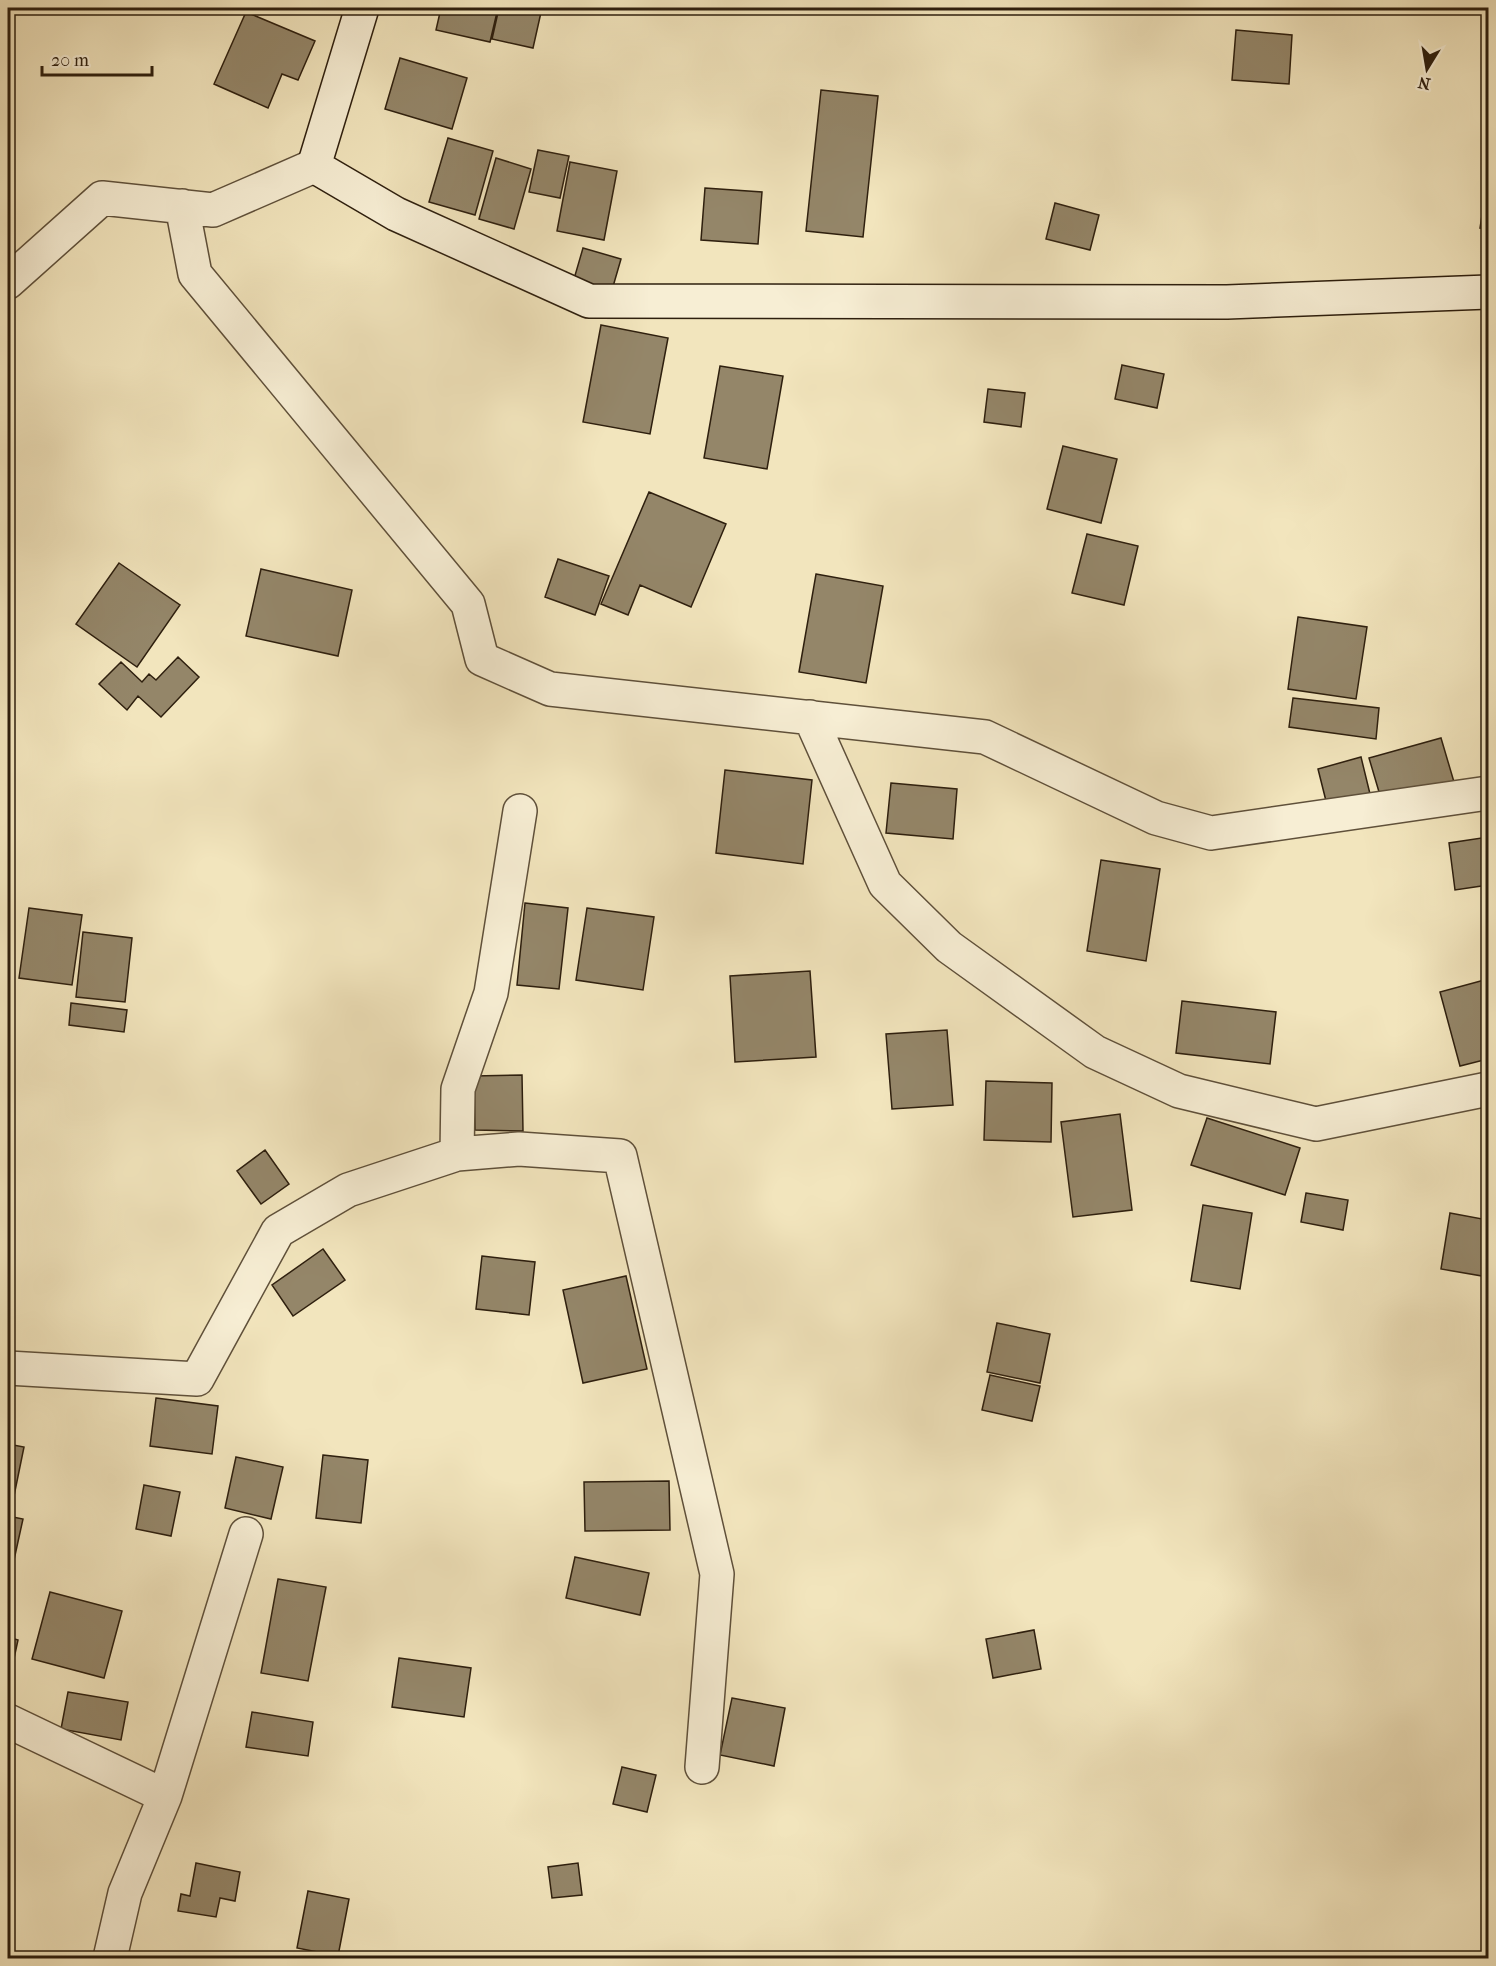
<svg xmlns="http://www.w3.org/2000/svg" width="1496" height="1966" viewBox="0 0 1496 1966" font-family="'IM FELL French Canon',serif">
<rect width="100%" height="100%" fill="#f2e5bd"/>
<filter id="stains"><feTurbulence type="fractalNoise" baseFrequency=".00333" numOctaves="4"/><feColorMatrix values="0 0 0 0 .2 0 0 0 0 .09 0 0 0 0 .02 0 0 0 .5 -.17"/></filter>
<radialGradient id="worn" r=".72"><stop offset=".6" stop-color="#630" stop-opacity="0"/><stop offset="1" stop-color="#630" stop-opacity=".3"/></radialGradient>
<!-- building -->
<path fill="#948669" stroke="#2e1f0e" stroke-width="1.5" d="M441 8H498L490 42 436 30Z
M499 8H542L533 48 492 39Z
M246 12 315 41 298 80 282 74 268 108 214 84Z
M1236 30 1292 35 1289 84 1232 80Z
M400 58 467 78 452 129 385 109Z
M821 90 878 96 863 237 806 231Z
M448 138 493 151 475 215 429 202Z
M538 150 569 156 560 198 529 192Z
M496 158 531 169 514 229 479 219Z
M570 162 617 171 604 240 557 231Z
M1488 177V229L1480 228Z
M705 188 762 192 758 244 701 240Z
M1055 203 1099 215 1090 250 1046 239Z
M583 248 621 259 612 290 574 279Z
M601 325 668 338 650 434 583 422Z
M1122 365 1164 374 1157 408 1115 399Z
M720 366 783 376 767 469 704 458Z
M988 389 1025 393 1021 427 984 422Z
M1063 446 1117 459 1101 523 1047 509Z
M649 492 726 524 691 607 640 585 628 615 601 604Z
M1087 534 1138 546 1124 605 1072 593Z
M558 559 609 576 595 615 545 597Z
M119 563 180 605 137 667 76 624Z
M261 569 352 590 338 656 246 636Z
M816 574 883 586 866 683 799 672Z
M1298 617 1367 627 1356 699 1288 689Z
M178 657 199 677 161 717 138 696 127 710 99 684 121 662 142 682 149 674 156 680Z
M1293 698 1379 708 1376 739 1289 727Z
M1441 738 1454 782 1382 802 1369 758Z
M1361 757 1371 798 1328 809 1318 769Z
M725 770 812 780 803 864 716 853Z
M891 783 957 789 953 839 886 833Z
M1488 837V885L1455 890 1449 843Z
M1101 860 1160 869 1146 961 1087 951Z
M525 903 568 908 559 989 517 985Z
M29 908 82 915 72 985 19 978Z
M587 908 654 917 643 990 576 980Z
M83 932 132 938 125 1002 76 997Z
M810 971 816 1057 735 1062 730 976Z
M1488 979V1059L1460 1066 1440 992Z
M1182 1001 1276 1012 1270 1064 1176 1053Z
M71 1003 127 1010 124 1032 69 1025Z
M947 1030 953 1105 892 1109 886 1034Z
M522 1075 523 1131 475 1130 474 1076Z
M986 1081 1052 1083 1051 1142 984 1140Z
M1120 1114 1132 1210 1073 1217 1061 1122Z
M1207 1118 1300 1148 1285 1195 1191 1165Z
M265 1150 289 1184 261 1204 237 1171Z
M1306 1193 1348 1200 1343 1230 1301 1222Z
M1203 1205 1252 1213 1240 1289 1191 1281Z
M1450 1213 1488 1220V1277L1441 1269Z
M323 1249 345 1280 293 1316 272 1285Z
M482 1256 535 1262 529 1315 476 1309Z
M626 1276 647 1369 583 1383 563 1290Z
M997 1323 1050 1334 1040 1383 987 1372Z
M990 1375 1040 1386 1032 1421 982 1410Z
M156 1398 218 1406 212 1454 150 1446Z
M8 1444 24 1447 14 1496 8 1495Z
M323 1455 368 1460 361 1523 316 1518Z
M236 1457 283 1467 271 1519 225 1508Z
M669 1481 670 1530 585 1531 584 1482Z
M144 1485 180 1492 171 1536 136 1529Z
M8 1516 23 1519 12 1569 8 1568Z
M575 1557 649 1573 640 1615 566 1598Z
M278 1579 326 1587 308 1681 261 1673Z
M50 1592 122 1611 104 1678 32 1659Z
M1034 1630 1041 1669 993 1678 986 1639Z
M8 1637 18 1640 8 1686Z
M399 1658 471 1668 464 1717 392 1707Z
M68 1692 128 1702 121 1740 61 1729Z
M732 1698 785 1708 774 1766 720 1755Z
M252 1712 313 1722 308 1756 246 1747Z
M622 1767 656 1775 647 1812 613 1804Z
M196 1863 240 1872 235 1901 220 1898 216 1917 178 1911 181 1894 190 1896Z
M578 1863 582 1895 552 1898 548 1867Z
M308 1891 349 1899 338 1956 297 1948Z"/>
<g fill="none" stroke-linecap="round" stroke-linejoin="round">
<defs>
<path id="street" d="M182 206 195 274 468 604 482 659 550 689 985 737 1156 818 1211 833 1488 793
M8 282 102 198 213 210 314 166
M810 717 885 884 949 947 1095 1052 1179 1091 1316 1124 1488 1089
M457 1154 458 1089 491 993 520 811
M8 1368 197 1379 278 1231 348 1190 457 1154 519 1149 620 1156 717 1574 702 1767
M8 1721 165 1796
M110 1958 125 1893 165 1796 246 1534"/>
<path id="secondary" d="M362 8 314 166 396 214 589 301 1227 302 1488 292"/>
</defs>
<!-- street casing -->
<use href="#street" stroke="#5f503a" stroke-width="36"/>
<!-- secondary casing -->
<use href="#secondary" stroke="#2e1f0e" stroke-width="36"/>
<!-- street -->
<use href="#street" stroke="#f7eed4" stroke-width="33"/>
<!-- secondary -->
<use href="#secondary" stroke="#f7eed4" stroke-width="33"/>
</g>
<!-- margin -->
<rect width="1496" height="1966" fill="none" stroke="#f2e5bd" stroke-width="30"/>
<rect x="9" y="9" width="1478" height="1948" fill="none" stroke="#2e1f0e" stroke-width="3"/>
<rect x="15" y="15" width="1466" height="1936" fill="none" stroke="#2e1f0e" stroke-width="1.5"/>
<!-- north arrow -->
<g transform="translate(1427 69) rotate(191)" stroke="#f7eed4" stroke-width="4.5" paint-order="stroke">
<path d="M0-4.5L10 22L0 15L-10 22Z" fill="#2e1f0e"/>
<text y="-9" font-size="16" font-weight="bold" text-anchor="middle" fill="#2e1f0e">N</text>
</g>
<!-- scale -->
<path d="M42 66v9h110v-9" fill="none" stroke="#2e1f0e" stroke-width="3"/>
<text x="51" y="66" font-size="18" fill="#2e1f0e" stroke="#f7eed4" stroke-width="4.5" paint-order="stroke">20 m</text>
<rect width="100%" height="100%" filter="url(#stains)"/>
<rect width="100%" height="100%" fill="url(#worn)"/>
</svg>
